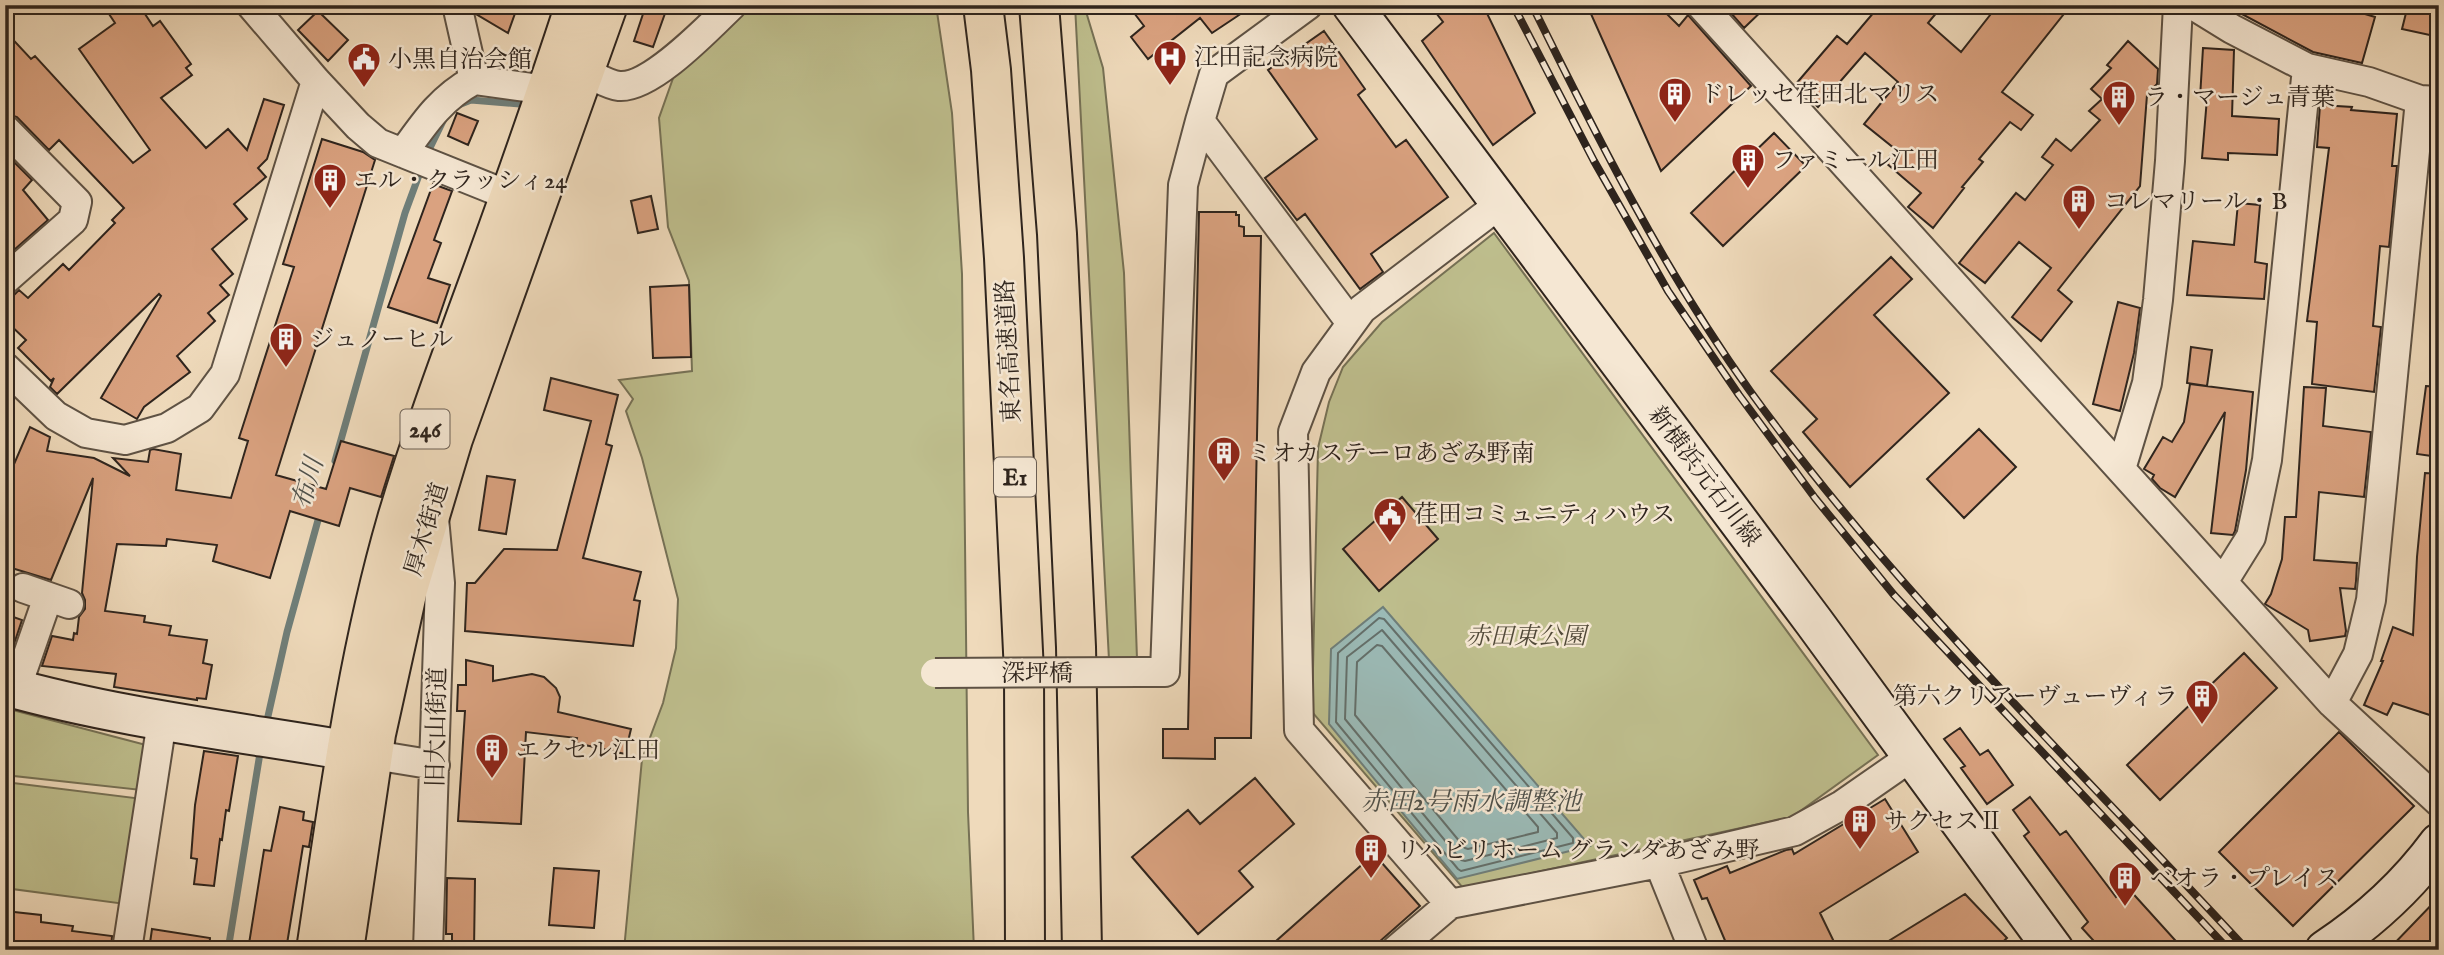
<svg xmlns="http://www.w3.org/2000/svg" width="2444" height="955" viewBox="0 0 2444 955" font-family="'IM FELL English','Noto Serif JP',serif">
<rect width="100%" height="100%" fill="#efdabb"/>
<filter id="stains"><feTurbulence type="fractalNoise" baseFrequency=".00286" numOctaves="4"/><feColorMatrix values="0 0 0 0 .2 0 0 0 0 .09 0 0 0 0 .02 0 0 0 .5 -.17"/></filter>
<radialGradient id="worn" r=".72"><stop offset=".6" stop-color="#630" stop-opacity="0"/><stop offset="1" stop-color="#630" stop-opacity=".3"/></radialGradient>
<!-- green -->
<path fill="#bebe8d" stroke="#767155" stroke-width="2" d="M738 5H936L952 113 962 274 968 812 974 950H624L642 759 663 703 676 648 678 599 642 458 626 411 633 399 619 380 692 371 689 281 668 227 659 118 677 67Z
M1075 5H1084L1103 68 1124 273 1137 659 1109 660Z
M1494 233 1878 755 1792 817 1463 888 1312 712 1318 448 1329 402 1343 367 1382 322Z
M5 708 146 745 141 790 5 775Z
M5 782 143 799 125 904 5 888Z"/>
<!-- water -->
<path fill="#9bbab6" stroke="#6f7e79" stroke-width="2" d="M1383 607 1590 846 1457 879 1329 724 1331 649Z"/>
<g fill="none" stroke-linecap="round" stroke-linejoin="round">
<!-- shore -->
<path stroke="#646f6a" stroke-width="2" d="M1379 618 1384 619 1573 838V843L1461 871 1458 869 1336 722 1338 653Z
M1382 630 1557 833V838L1465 861 1461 860 1345 719 1347 657Z
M1377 645 1382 646 1538 827V832L1468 849 1465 848 1355 715 1357 662Z"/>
<!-- stream -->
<path stroke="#6f7e79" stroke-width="7" d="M456 106 471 100 520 104
M426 156 444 119
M335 461 405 213 422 167
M266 725 287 632 320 513
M228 950 261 747"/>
</g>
<!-- building -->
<path fill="#daa280" stroke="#2e241d" stroke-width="2" d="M121 5H139L153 26 160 21 191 64 186 68 192 75 161 98 206 148 228 129 247 150 264 99 284 105 267 159 258 168 266 177 234 204 247 219 212 249 233 274 220 285 229 295 208 313 215 321 177 356 190 372 144 407 137 419 101 398 161 296 159 294 57 394 50 387 54 378 51 381 18 348 26 340 5 320V304L19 290 28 298 63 264 69 270 115 223 112 220 124 208 59 140 49 150 17 117 5 113V31L31 59 35 56 133 163 150 150 79 49 115 23 109 14Z
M474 5H518L508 33 476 14Z
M646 5H668L653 47 634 41Z
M1128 5H1254L1212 33 1200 18 1148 59 1131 37 1144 26Z
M1430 5H1483L1535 113 1493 145 1422 41 1443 22Z
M1587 5H1658L1679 26 1688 15 1751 86 1661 171Z
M1724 5H1768L1744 28Z
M1880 5H1943L1928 23 1961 52 1998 5H2071L2002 92 2033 115 2021 130 2010 122 1979 159 1983 162 1962 187 1964 188 1933 228 1908 207 1921 193 1885 162 1895 149 1864 124 1898 82 1865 53 1818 107 1795 85 1837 36 1847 44Z
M2225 5H2335L2375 17 2362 63 2313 52Z
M2408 5H2439V37L2402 29Z
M318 11 348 40 328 61 298 30Z
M1324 31 1365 89 1358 95 1396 147 1406 140 1448 197 1371 254 1383 272 1360 289 1305 214 1297 220 1265 178 1317 139 1268 70Z
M2128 41 2158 69 2157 84 2147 95 2140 186 2058 290 2072 302 2041 341 2012 317 2051 268 2019 242 1985 283 1959 263 2016 193 2025 200 2053 165 2042 157 2056 139 2071 151 2100 120 2089 111 2102 99 2091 89 2111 68 2107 65Z
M2203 48 2234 50 2232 116 2279 119 2277 155 2228 153V160L2202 158 2207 98H2200Z
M2320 105 2352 107 2351 110 2397 114 2392 166H2397L2389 247 2380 246 2373 326 2381 327 2374 392 2312 384 2317 322 2307 321 2329 148 2317 147Z
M457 113 478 121 468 145 448 136Z
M1774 133 1806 166 1723 246 1691 213Z
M322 139 363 152 375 160 276 475 326 489 341 441 394 456 381 497 350 488 339 526 290 511 270 578 213 561 217 545 167 539 166 546 117 544 105 611 145 616 144 622 171 626 169 635 207 640 203 663 212 665 206 699 197 698V700L114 687 116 674 42 666 52 636 73 640 74 633 77 634 79 617 85 609V600L82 593 93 478 51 580 5 566V485L30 427 50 437 47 451 94 458 130 476 113 458 148 462 150 450 153 449 181 454 176 490 231 498 248 441 239 438 294 267 283 264Z
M14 162 32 180 23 190 48 220 14 250 5 239V170Z
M433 184 452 191 434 240 441 243 428 278 450 285 437 323 388 307Z
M651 196 658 229 638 233 631 201Z
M2238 203 2260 205 2255 262 2267 264 2264 299 2187 295 2193 241 2234 245Z
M1199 212H1236V215H1239V226L1244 227V236H1261L1251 738H1215V759L1163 758V729H1188Z
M1891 257 1912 279 1874 315 1949 393 1850 487 1803 432 1817 419 1771 371Z
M689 285 691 357 653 358 650 287Z
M2118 302 2140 308 2134 353 2120 411 2093 404Z
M2191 347 2212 350 2207 386 2187 383Z
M551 378 618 395 606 444 612 446 583 558 641 572 634 600 640 601 633 646 465 631 467 583H475L504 549 557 550 591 421 544 410Z
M2190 384 2253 392 2246 470 2235 531 2233 535 2211 533 2225 412 2175 497 2160 488 2152 479 2154 475 2144 469 2163 437 2172 442 2184 422Z
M2426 386 2439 387V457L2417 454Z
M2304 387 2326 388 2323 426 2371 432 2364 497 2319 492 2314 560 2357 563 2356 581 2355 589 2340 588 2346 631 2345 636 2310 641 2308 630 2265 604 2271 594 2282 559 2285 517H2296Z
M1979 429 2016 467 1964 518 1927 479Z
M2425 473 2439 474V718L2393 703 2387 715 2364 705 2383 661H2381L2393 627 2413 635 2417 557Z
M487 476 515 480 506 534 479 530Z
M1402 497 1438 539 1379 591 1343 549Z
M5 614 22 620 7 665H5Z
M2244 653 2277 688 2160 800 2127 765Z
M466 660 493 666V681L532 674 544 677 556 688 560 697 558 712 631 729 625 754 576 743 577 738 526 732 521 824 458 821 465 711H457L458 685H466Z
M1960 728 1980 755 1988 750 2013 785 1987 804 1961 768 1965 766 1944 739Z
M2339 732 2414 806 2293 926 2219 852Z
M204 751 238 756 229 811 226 810 222 840 220 839 214 886 194 884 197 859 191 858 195 805Z
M1255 778 1294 824 1239 871 1253 887 1198 934 1132 857 1188 810 1200 824Z
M2030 797 2060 835 2066 831 2116 897 2127 887 2184 950H2102L2082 928 2088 922 2024 836 2029 832 2013 810Z
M1885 799 1918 852 1820 913 1838 950H1729L1707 898 1702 899 1694 880 1727 866 1730 873 1786 850 1792 849 1794 854Z
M280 807 304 812 303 820 313 822 309 847 303 846 286 950H248L264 850 271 851Z
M1374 854 1420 906 1370 950H1266Z
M554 868 599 871 594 928 549 925Z
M447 878 475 879 474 950H452V934H446Z
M1965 894 2007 938 1994 950H1874Z
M2439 897V950H2388Z
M5 911 41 915V922L73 926 72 931 112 936 111 950H25L5 947Z
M152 929 210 938 209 950H149Z"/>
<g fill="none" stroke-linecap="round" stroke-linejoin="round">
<defs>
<path id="street" d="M251 5 316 81 358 126 378 143 510 196
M457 5 474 80 547 90
M1308 5 1214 74 1200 121 1351 323
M1701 5 2332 703 2439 802
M2193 5 2232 29 2307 68 2369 82 2420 100 2439 101
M584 72C595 76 608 85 619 86 651 89 710 26 732 5
M5 129 77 202 73 220 5 280
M403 153C425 122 441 98 474 80
M5 367 56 416 86 433 125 440 167 428 200 408 225 374 316 81
M2121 469 2147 383 2158 300 2170 161 2178 5
M2223 582 2251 537 2267 460 2307 68
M23 588 69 604
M1140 672H1165L1183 185 1200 121
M16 689 48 597
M2332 703 2358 654 2371 600 2420 100
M374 755 435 765
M1659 863 1694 950
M1450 904 1299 730 1293 432 1316 372 1362 309 1500 204
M127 950 162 721
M428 950 440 583 434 518
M1396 950 1450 904 1659 863 1795 831 1842 805 1911 757"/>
<path id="secondary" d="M1352 5 1814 622 2054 950
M5 686C126 720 251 733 374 755
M2325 950C2369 921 2408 885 2439 843"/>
<path id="highway" d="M983 5 991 70 1004 258 1024 672 1025 950
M1039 5 1057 234 1076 647 1082 950
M316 950C338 805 356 660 397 519 422 435 453 352 483 270 515 182 546 94 575 5
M344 950 376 734 408 589 453 439 608 5"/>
</defs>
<!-- street casing -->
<use href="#street" stroke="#5e5244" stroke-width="32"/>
<!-- secondary casing -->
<use href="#secondary" stroke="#2e241d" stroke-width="42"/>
<!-- highway casing -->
<use href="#highway" stroke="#2e241d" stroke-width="42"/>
<!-- street -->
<use href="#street" stroke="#f5e7d3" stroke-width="28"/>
<!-- secondary -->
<use href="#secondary" stroke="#f5e7d3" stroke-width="38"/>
<!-- highway -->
<use href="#highway" stroke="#efdabb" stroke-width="38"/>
<defs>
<path id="rail" d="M1513 5 1594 161 1668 291 1739 395 1815 498 1894 595 2229 950
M1532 5C1597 137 1664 271 1750 391 1896 593 2078 767 2247 950"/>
</defs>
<!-- rail casing -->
<use href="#rail" stroke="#2e241d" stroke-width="8"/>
<!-- rail -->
<use href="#rail" stroke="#f5e7d3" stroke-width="5" stroke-dasharray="16" stroke-linecap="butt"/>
<defs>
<path id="street-bridge" d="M935 673 1140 672"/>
</defs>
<!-- street-bridge casing -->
<use href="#street-bridge" stroke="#5e5244" stroke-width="32" stroke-linecap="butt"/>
<!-- street-bridge -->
<use href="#street-bridge" stroke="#f5e7d3" stroke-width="28"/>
</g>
<!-- icons -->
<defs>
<symbol id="hospital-pin" viewBox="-11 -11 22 30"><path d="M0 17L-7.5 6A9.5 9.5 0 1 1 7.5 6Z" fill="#8f2418" stroke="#f5e7d3"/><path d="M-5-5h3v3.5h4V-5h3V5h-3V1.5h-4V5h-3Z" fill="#fff"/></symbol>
<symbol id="civic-pin" viewBox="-11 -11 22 30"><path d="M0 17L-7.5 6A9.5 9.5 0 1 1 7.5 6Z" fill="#8f2418" stroke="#f5e7d3"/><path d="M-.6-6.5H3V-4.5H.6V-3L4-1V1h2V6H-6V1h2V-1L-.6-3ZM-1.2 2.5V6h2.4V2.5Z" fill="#fff"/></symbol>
<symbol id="building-pin" viewBox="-11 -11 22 30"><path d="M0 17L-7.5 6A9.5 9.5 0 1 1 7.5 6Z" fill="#8f2418" stroke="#f5e7d3"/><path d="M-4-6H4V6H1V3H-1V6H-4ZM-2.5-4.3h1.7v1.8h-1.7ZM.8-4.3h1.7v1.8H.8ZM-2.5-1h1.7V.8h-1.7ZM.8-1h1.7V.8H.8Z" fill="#fff"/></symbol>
</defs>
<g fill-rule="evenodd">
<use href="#hospital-pin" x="1151" y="38" width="38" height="52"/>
<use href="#civic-pin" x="345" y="40" width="38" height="52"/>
<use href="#building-pin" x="1656" y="75" width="38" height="52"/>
<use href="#building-pin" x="2100" y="78" width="38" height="52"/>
<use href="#building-pin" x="1729" y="141" width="38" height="52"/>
<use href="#building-pin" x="311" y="161" width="38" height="52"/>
<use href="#building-pin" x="2060" y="182" width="38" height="52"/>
<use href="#building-pin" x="267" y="320" width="38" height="52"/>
<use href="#building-pin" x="1205" y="434" width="38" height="52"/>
<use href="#civic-pin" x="1371" y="495" width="38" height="52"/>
<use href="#building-pin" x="2183" y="677" width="38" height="52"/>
<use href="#building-pin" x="473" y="731" width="38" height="52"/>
<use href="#building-pin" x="1841" y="802" width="38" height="52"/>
<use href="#building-pin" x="1352" y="831" width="38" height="52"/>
<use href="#building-pin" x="2106" y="859" width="38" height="52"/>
</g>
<g text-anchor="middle" stroke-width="5" stroke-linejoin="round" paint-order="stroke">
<!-- shield labels -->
<g fill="#f5e7d3" stroke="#6a5e54" stroke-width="2">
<rect x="400.5" y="409.5" width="49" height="39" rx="5"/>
<rect x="994" y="457.5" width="42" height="39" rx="5"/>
</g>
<g font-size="23" font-weight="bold" fill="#2e241d">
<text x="425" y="437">246</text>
<text x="1015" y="485">E1</text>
</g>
<!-- poi labels -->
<g font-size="24" fill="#2e241d" stroke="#f5e7d3" text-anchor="start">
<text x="1194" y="65">江田記念病院</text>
<text x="388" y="67">小黒自治会館</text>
<text x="1700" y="102">ドレッセ荏田北マリス</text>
<text x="2144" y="105">ラ・マージュ青葉</text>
<text x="1772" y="168">ファミール江田</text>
<text x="354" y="188">エル・クラッシィ24</text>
<text x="2104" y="209">コレマリール・B</text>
<text x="310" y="347">ジュノーヒル</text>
<text x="1248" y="461">ミオカステーロあざみ野南</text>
<text x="1414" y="522">荏田コミュニティハウス</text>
<text x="2178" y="704" text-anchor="end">第六クリアーヴューヴィラ</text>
<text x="516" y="758">エクセル江田</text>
<text x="1884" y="829">サクセスⅡ</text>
<text x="1396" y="858">リハビリホーム グランダあざみ野</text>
<text x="2150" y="886">ベオラ・プレイス</text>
</g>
<!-- street labels -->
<g font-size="24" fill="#2e241d" stroke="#f5e7d3">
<text transform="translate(1008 351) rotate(-93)" y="8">東名高速道路</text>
<text transform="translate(1705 476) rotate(53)" y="8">新横浜元石川線</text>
<text transform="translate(426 529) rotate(-73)" y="8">厚木街道</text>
<text x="1037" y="681">深坪橋</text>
<text transform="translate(436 727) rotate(-89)" y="8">旧大山街道</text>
</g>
<!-- park labels -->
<g font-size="24" font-style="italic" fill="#524a39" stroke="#f5e7d3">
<text x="1526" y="644">赤田東公園</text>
</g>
<!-- water labels -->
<g font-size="26" font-style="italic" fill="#4f514b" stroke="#f5e7d3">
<text transform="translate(307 483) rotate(-74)" y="9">布川</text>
<text x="1471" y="810">赤田2号雨水調整池</text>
</g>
</g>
<!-- margin -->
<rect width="2444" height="955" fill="none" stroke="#efdabb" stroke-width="28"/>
<rect x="7" y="7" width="2430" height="941" fill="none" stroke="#2e241d" stroke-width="3.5"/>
<rect x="14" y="14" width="2416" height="927" fill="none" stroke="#2e241d" stroke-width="2"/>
<rect width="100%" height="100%" filter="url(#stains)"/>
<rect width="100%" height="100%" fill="url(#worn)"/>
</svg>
